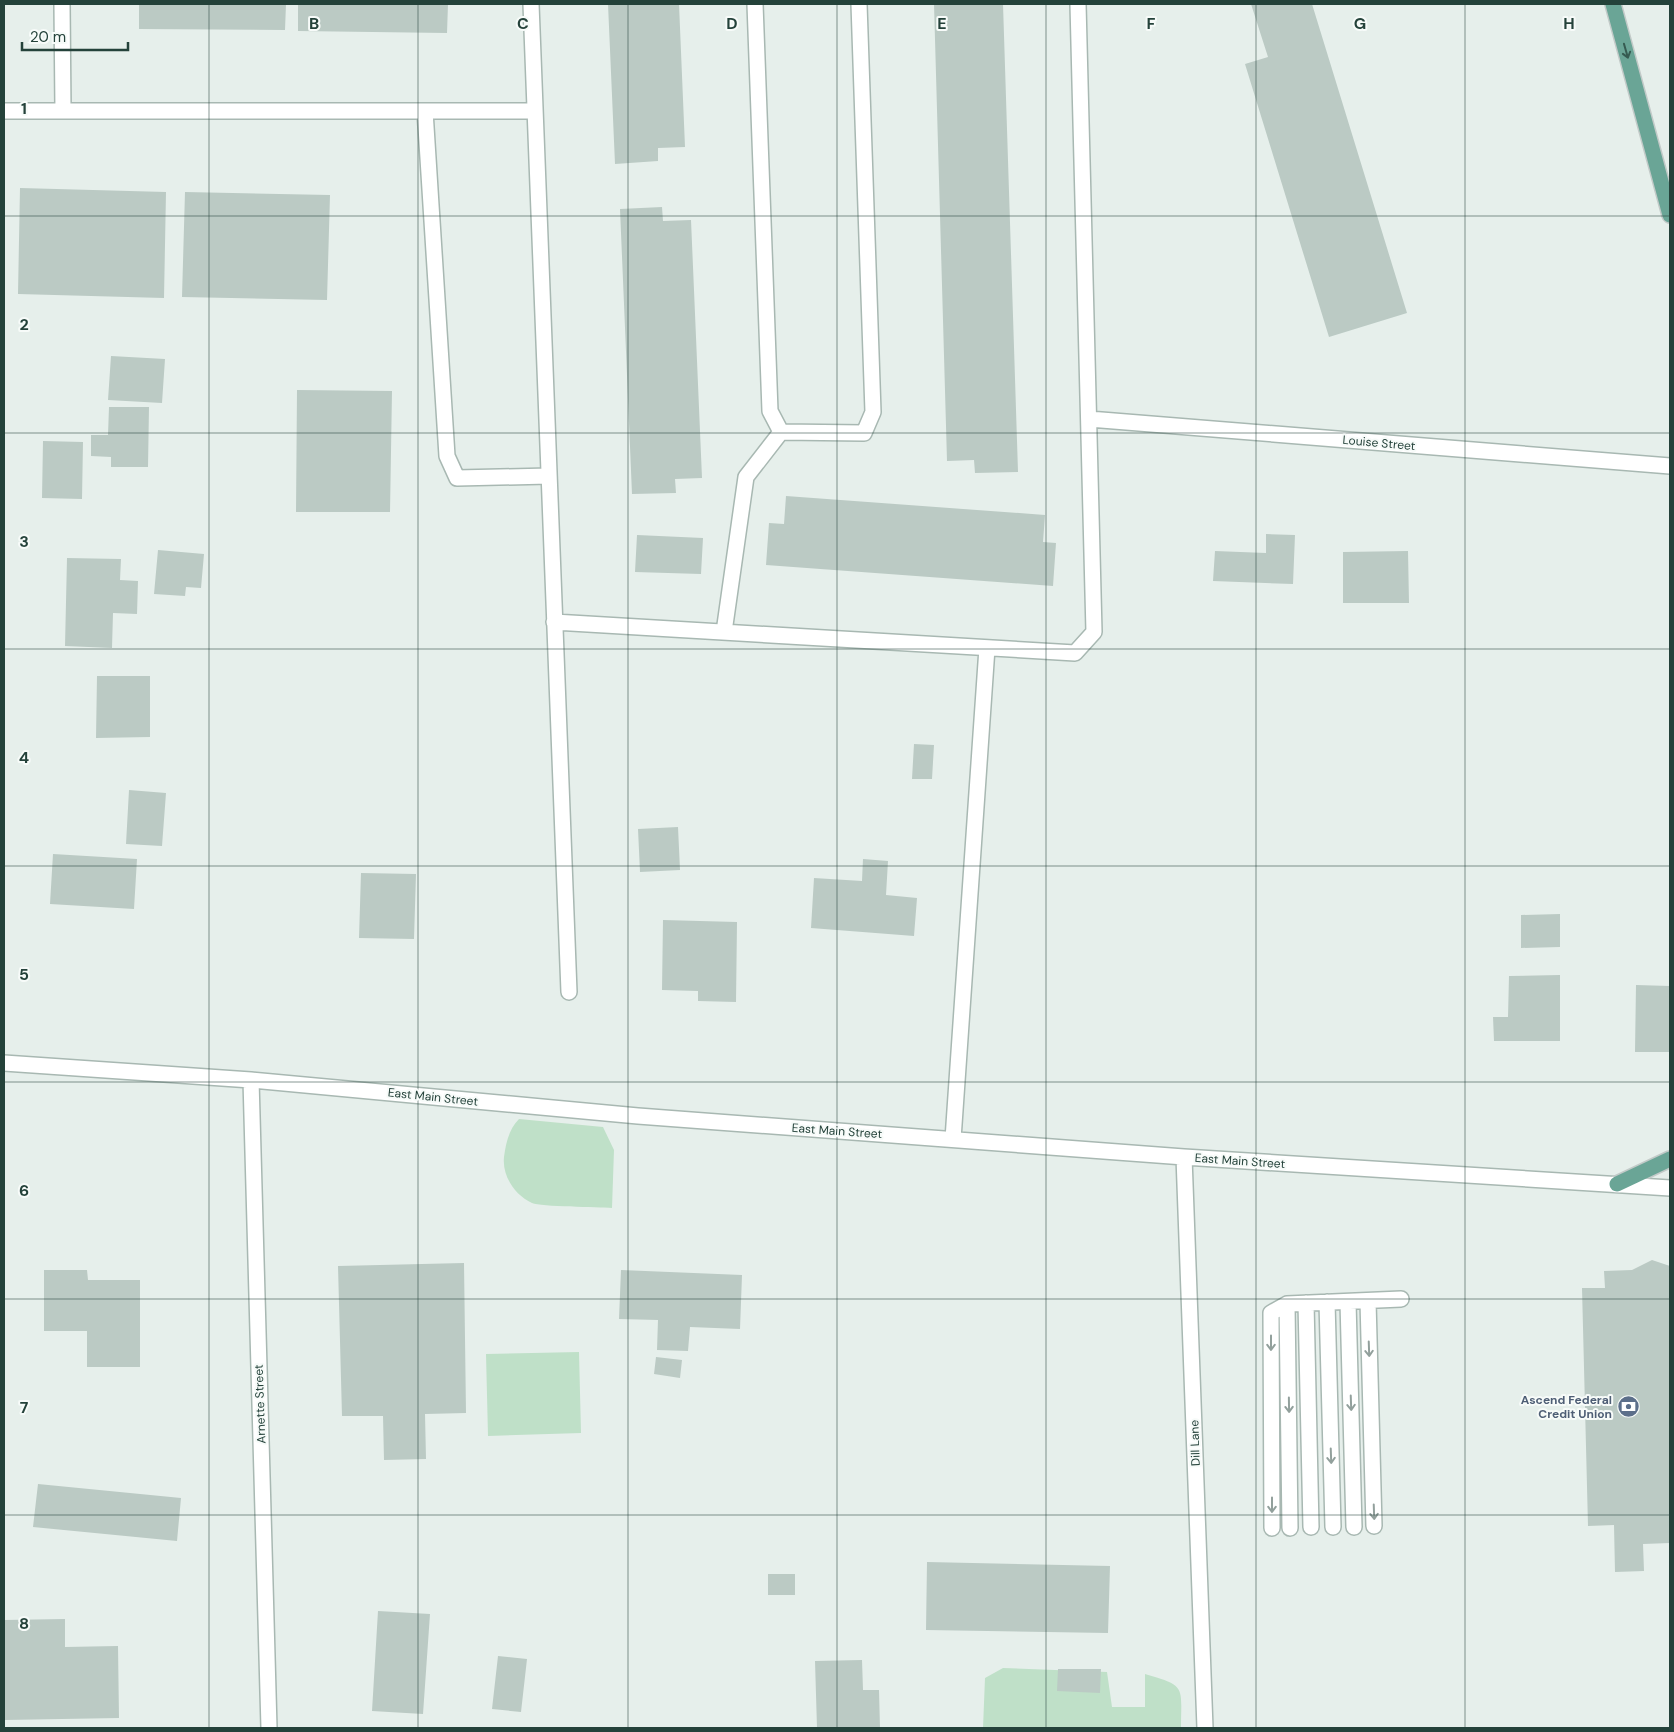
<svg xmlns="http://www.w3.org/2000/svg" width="1674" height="1732" viewBox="0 0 1674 1732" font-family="'DM Sans',sans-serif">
<rect width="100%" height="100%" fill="#e6efeb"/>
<!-- green -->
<path fill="#bfe0c8" d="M519 1119 603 1127 614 1150 612 1208C598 1207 541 1207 532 1203 515 1195 502 1176 504 1157 506 1143 509 1129 519 1119Z
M579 1352 581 1433 488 1436 486 1354Z
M1003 1668 1107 1672 1112 1707H1145V1674C1187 1686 1181 1686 1181 1728H983L985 1678Z"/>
<!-- building -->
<path fill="#bbcac4" d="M139 4H286L285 30 139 29Z
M298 4H448L447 33 298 31Z
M608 4H679L685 147 658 148V161L615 164Z
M934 4H1003L1018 472 975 473 974 460 947 461Z
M1251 4H1312L1407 313 1329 337 1245 64 1268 57Z
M20 188 166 192 164 298 18 294Z
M185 192 330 195 327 300 182 297Z
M662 207 663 221 691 220 702 478 675 479 676 493 632 494 620 209Z
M111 356 165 359 162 403 108 400Z
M297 390 392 391 390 512H296Z
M109 407H149L148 467H111V457L91 456V435H108Z
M43 441 83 442 82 499 42 498Z
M786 496 1045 515 1043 542 1056 543 1053 586 766 565 769 523 784 524Z
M1266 534 1295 535 1293 584 1213 581 1215 551 1266 553Z
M637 535 703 538 701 574 635 572Z
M158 550 204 554 201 588 186 587 185 596 154 594Z
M1408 551 1409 603H1343V552Z
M67 558 121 559 120 580 138 581 137 614 113 613 112 648 65 646Z
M97 676H150V737L96 738Z
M914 744 934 745 932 779H912Z
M129 790 166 793 162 846 126 844Z
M678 827 680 870 640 872 638 829Z
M53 854 137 859 134 909 50 904Z
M863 859 888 861 886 895 917 898 914 936 811 928 814 878 862 881Z
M361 873 416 874 414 939 359 938Z
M1560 914V947L1521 948V915Z
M663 920 737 922 736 1002 698 1001V991L662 990Z
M1560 975V1041H1494L1493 1017H1508L1509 976Z
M1636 985 1670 986V1052H1635Z
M1652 1260 1670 1266V1543L1643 1544 1644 1571 1615 1572 1614 1525 1588 1526 1582 1288H1605L1604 1271 1632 1270Z
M464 1263 466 1413 425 1414 426 1459 384 1460 383 1416H342L338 1266Z
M44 1270H87L88 1280H140V1367H87V1331H44Z
M621 1270 742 1275 740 1329 690 1327 688 1351 657 1350 658 1320 619 1319Z
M656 1357 682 1360 680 1378 654 1374Z
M38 1484 181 1498 177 1541 33 1527Z
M927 1562 1110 1566 1108 1633 926 1630Z
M768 1574H795V1595H768Z
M378 1611 430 1614 423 1714 372 1711Z
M65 1619V1647L118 1646 119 1718 5 1720 4 1620Z
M498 1656 527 1659 521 1712 492 1709Z
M862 1660 863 1690H879L880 1728H817L815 1661Z
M1058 1669H1101L1100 1693 1057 1691Z"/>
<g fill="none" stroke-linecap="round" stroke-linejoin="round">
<defs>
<path id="minor" d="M62 4 63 111
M531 4 569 992
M755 4 770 411 781 432 864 433 873 412 859 4
M4 111H534
M425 111 447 456 457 478 549 476
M1089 419 1670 466
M554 622 1075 653 1094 632 1078 4
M724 632 746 477 781 432
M4 1063 251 1080 638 1116 1184 1157 1670 1188
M251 1080 269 1728
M953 1139 987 648
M1184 1157 1205 1728
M1368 1301 1374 1526
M1327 1302 1333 1527
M1348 1302 1354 1527
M1306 1303 1311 1527
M1287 1304 1290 1528
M1272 1528 1271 1313 1287 1304 1401 1299"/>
<path id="major" d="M1613 4 1670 215
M1617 1184 1670 1159"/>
</defs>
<!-- minor casing -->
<use href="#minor" stroke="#a8b8b2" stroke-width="18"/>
<!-- major casing -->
<use href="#major" stroke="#c2cac8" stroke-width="18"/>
<!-- minor -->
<use href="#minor" stroke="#fff" stroke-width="15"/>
<!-- major -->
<use href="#major" stroke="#6aa596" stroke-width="15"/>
</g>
<!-- one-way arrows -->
<defs><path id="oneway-shaft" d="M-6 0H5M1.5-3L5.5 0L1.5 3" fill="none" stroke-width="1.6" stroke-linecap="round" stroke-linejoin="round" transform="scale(1.25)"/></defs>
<use stroke="#365b51" href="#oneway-shaft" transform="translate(1626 51) rotate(74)"/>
<g stroke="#92a09c">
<use href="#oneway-shaft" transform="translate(1271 1343) rotate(90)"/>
<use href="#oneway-shaft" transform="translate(1369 1349) rotate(88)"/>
<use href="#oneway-shaft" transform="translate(1351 1403) rotate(88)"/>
<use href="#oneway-shaft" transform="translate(1289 1405) rotate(89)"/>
<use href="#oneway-shaft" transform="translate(1331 1456) rotate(88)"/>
<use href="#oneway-shaft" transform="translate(1272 1505) rotate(90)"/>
<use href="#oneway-shaft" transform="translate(1374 1512) rotate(88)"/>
</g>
<!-- grid -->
<path fill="none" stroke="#24423a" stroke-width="1" stroke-opacity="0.55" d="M209 4V1728M418 4V1728M628 4V1728M837 4V1728M1046 4V1728M1256 4V1728M1465 4V1728M4 216H1670M4 433H1670M4 649H1670M4 866H1670M4 1082H1670M4 1299H1670M4 1515H1670"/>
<!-- icons -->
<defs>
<symbol id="bank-disc" viewBox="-11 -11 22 22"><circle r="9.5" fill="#5c6f8a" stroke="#f7fbf9"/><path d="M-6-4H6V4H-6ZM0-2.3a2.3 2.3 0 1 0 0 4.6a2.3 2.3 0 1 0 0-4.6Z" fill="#fff"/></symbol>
</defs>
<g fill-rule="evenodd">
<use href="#bank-disc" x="1616" y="1394" width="25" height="25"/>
</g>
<g text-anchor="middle" stroke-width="4" stroke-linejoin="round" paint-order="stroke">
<!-- street labels -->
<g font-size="12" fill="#24423a" stroke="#f7fbf9">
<text transform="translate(1379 443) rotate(5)" y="4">Louise Street</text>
<text transform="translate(433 1097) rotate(6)" y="4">East Main Street</text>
<text transform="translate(837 1131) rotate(4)" y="4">East Main Street</text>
<text transform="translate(1240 1161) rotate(4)" y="4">East Main Street</text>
<text transform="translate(260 1404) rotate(-92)" y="4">Arnette Street</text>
<text transform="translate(1195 1443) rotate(-92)" y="4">Dill Lane</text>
</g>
<!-- service labels -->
<g font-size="12" font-weight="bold" fill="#4e5e75" stroke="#f7fbf9" text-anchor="end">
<text x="1612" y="1404">Ascend Federal<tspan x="1612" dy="14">Credit Union</tspan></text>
</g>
</g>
<g font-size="16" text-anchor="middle" font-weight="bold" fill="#24423a" stroke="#f7fbf9" stroke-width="4" stroke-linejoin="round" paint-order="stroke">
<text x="314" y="29">B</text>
<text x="523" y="29">C</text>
<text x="732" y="29">D</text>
<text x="942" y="29">E</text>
<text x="1151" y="29">F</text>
<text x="1360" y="29">G</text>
<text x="1569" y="29">H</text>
<text x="24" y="114">1</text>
<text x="24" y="330">2</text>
<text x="24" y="547">3</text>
<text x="24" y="763">4</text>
<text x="24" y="980">5</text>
<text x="24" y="1196">6</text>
<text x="24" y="1413">7</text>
<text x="24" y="1629">8</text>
</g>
<!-- border -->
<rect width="1674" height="1732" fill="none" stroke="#24423a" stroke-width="10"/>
<!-- scale -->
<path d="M22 42v8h106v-8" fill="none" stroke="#24423a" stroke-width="2.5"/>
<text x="30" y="42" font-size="15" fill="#24423a" stroke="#f7fbf9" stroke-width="4" paint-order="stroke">20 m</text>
</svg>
